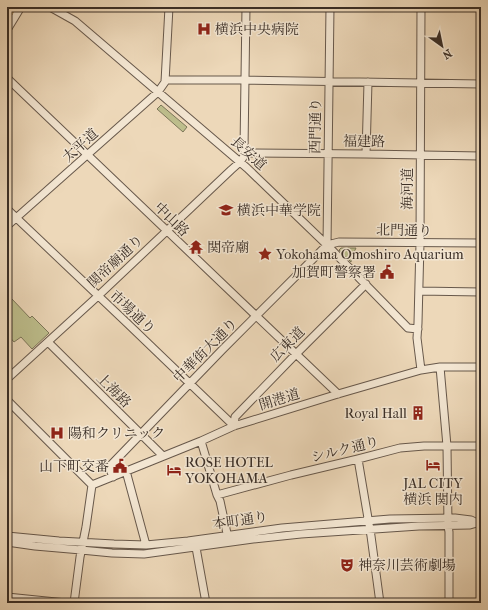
<svg xmlns="http://www.w3.org/2000/svg" width="488" height="610" viewBox="0 0 488 610" font-family="'IM FELL French Canon','Noto Serif JP',serif">
<rect width="100%" height="100%" fill="#edd8b9"/>
<filter id="stains"><feTurbulence type="fractalNoise" baseFrequency=".005" numOctaves="4"/><feColorMatrix values="0 0 0 0 .2 0 0 0 0 .09 0 0 0 0 .02 0 0 0 .5 -.17"/></filter>
<radialGradient id="worn" r=".72"><stop offset=".6" stop-color="#630" stop-opacity="0"/><stop offset="1" stop-color="#630" stop-opacity=".3"/></radialGradient>
<!-- green -->
<path fill="#bdbe8c" stroke="#7c7659" d="M161 105 187 127 183 132 157 109Z
M341 248H356L352 256 351 262 339 250Z
M12 299 30 318 32 316 49 333 32 349 21 337 14 342 7 334V305Z"/>
<g fill="none" stroke-linecap="round" stroke-linejoin="round">
<defs>
<path id="minor" d="M50 7 75 21 247 168 327 245 408 328 418 329
M421 7 420 243 418 323 417 338 421 370
M7 30 21 7
M7 78 338 394
M165 80H245L481 84
M246 153 366 154 481 156
M246 153 244 149 246 7
M366 154 368 82
M7 209 128 324 234 426
M7 226 158 92 165 82 169 7
M327 245 330 7
M419 291 481 292
M48 342 163 456
M440 367 447 446 448 526 449 532V603
M7 379 98 296 231 170 240 162 246 153
M7 400 92 485
M234 426 235 417 296 354 366 284
M201 441 217 495 220 501 228 538
M358 459 371 536 380 603
M126 471 146 545
M113 477 109 467 222 350 327 245 339 242 481 243
M92 485 201 441 234 426 338 394 421 370 440 367H481
M217 495 291 475 358 459 400 448 424 446H481
M7 536 59 541 114 544 146 545 188 541 282 528 390 519 455 518 471 520 477 523
M7 542 35 546 81 550 112 553 144 554 253 539 301 534 419 526 470 525 477 523H481
M195 542 206 603
M7 597 66 603
M74 603 80 557 86 527 92 485
M470 603H481"/>
<path id="highway" d="M7 14 11 7"/>
</defs>
<!-- minor casing -->
<use href="#minor" stroke="#67584b" stroke-width="9"/>
<!-- highway casing -->
<use href="#highway" stroke="#3a2e26" stroke-width="12"/>
<!-- minor -->
<use href="#minor" stroke="#f3e6d2" stroke-width="7"/>
<!-- highway -->
<use href="#highway" stroke="#e6bc7c" stroke-width="10"/>
</g>
<!-- icons -->
<defs>
<symbol id="hospital-bare" viewBox="-9 -9 18 18"><path d="M-5-5h3v3.5h4V-5h3V5h-3V1.5h-4V5h-3Z" fill="#8f2418" stroke="#f3e6d2" stroke-width="2.5" paint-order="stroke"/></symbol>
<symbol id="school-bare" viewBox="-9 -9 18 18"><path d="M0-5L7-2L0 1L-7-2ZM-4 1L0 2.5L4 1V4Q0 6-4 4Z" fill="#8f2418" stroke="#f3e6d2" stroke-width="2.5" paint-order="stroke"/></symbol>
<symbol id="temple-bare" viewBox="-9 -9 18 18"><path d="M0-6L5-2H3V0L6.5 2.5H4V6H1.5V3h-3V6H-4V2.5H-6.5L-3 0V-2H-5Z" fill="#8f2418" stroke="#f3e6d2" stroke-width="2.5" paint-order="stroke"/></symbol>
<symbol id="sight-bare" viewBox="-9 -9 18 18"><path d="M0-6L1.8-2.2L6-1.7L2.9 1.2L3.7 5.4L0 3.3L-3.7 5.4L-2.9 1.2L-6-1.7L-1.8-2.2Z" fill="#8f2418" stroke="#f3e6d2" stroke-width="2.5" paint-order="stroke"/></symbol>
<symbol id="civic-bare" viewBox="-9 -9 18 18"><path d="M-.6-6.5H3V-4.5H.6V-3L4-1V1h2V6H-6V1h2V-1L-.6-3ZM-1.2 2.5V6h2.4V2.5Z" fill="#8f2418" stroke="#f3e6d2" stroke-width="2.5" paint-order="stroke"/></symbol>
<symbol id="building-bare" viewBox="-9 -9 18 18"><path d="M-4-6H4V6H1V3H-1V6H-4ZM-2.5-4.3h1.7v1.8h-1.7ZM.8-4.3h1.7v1.8H.8ZM-2.5-1h1.7V.8h-1.7ZM.8-1h1.7V.8H.8Z" fill="#8f2418" stroke="#f3e6d2" stroke-width="2.5" paint-order="stroke"/></symbol>
<symbol id="hotel-bare" viewBox="-9 -9 18 18"><path d="M-6-4.5h1.5V1H6V5H4.5V3h-9V5H-6ZM-4 0a1.8 1.8 0 1 1 3.6 0ZM.5 0V-2.5h3Q6-2.5 6 0Z" fill="#8f2418" stroke="#f3e6d2" stroke-width="2.5" paint-order="stroke"/></symbol>
<symbol id="theatre-bare" viewBox="-9 -9 18 18"><path d="M-5-5.5Q0-4 5-5.5V0Q5 5 0 6Q-5 5-5 0ZM-3.3-2.5H-1v1.5H-3.3ZM1-2.5H3.3v1.5H1ZM-2.8 1Q0 5.5 2.8 1Z" fill="#8f2418" stroke="#f3e6d2" stroke-width="2.5" paint-order="stroke"/></symbol>
</defs>
<g fill-rule="evenodd">
<use href="#hospital-bare" x="194" y="19" width="20" height="20"/>
<use href="#school-bare" x="216" y="200" width="20" height="20"/>
<use href="#temple-bare" x="186" y="237" width="20" height="20"/>
<use href="#sight-bare" x="255" y="244" width="20" height="20"/>
<use href="#civic-bare" x="377" y="262" width="20" height="20"/>
<use href="#building-bare" x="408" y="403" width="20" height="20"/>
<use href="#hospital-bare" x="47" y="423" width="20" height="20"/>
<use href="#hotel-bare" x="423" y="455" width="20" height="20"/>
<use href="#civic-bare" x="110" y="456" width="20" height="20"/>
<use href="#hotel-bare" x="164" y="460" width="20" height="20"/>
<use href="#theatre-bare" x="337" y="555" width="20" height="20"/>
</g>
<g text-anchor="middle" stroke-width="3" stroke-linejoin="round" paint-order="stroke">
<!-- poi labels -->
<g font-size="14" fill="#3a2e26" stroke="#f3e6d2" text-anchor="start">
<text x="215" y="34">横浜中央病院</text>
<text x="237" y="215">横浜中華学院</text>
<text x="207" y="252">関帝廟</text>
<text x="276" y="259">Yokohama Omoshiro Aquarium</text>
<text x="376" y="277" text-anchor="end">加賀町警察署</text>
<text x="407" y="418" text-anchor="end">Royal Hall</text>
<text x="68" y="438">陽和クリニック</text>
<text x="185" y="467">ROSE HOTEL<tspan x="185" dy="16">YOKOHAMA</tspan></text>
<text x="109" y="471" text-anchor="end">山下町交番</text>
<text x="433" y="488" text-anchor="middle">JAL CITY<tspan x="433" dy="16">横浜 関内</tspan></text>
<text x="358" y="570">神奈川芸術劇場</text>
</g>
<!-- street labels -->
<g font-size="14" fill="#3a2e26" stroke="#f3e6d2">
<text transform="translate(315 126) rotate(-89)" y="5">西門通り</text>
<text transform="translate(364 141) rotate(1)" y="5">福建路</text>
<text transform="translate(80 145) rotate(-42)" y="5">太平道</text>
<text transform="translate(249 153) rotate(42)" y="5">長安道</text>
<text transform="translate(407 189) rotate(-90)" y="5">海河道</text>
<text transform="translate(172 219) rotate(44)" y="5">中山路</text>
<text transform="translate(404 230) rotate(1)" y="5">北門通り</text>
<text transform="translate(115 261) rotate(-43)" y="5">関帝廟通り</text>
<text transform="translate(133 312) rotate(43)" y="5">市場通り</text>
<text transform="translate(287 344) rotate(-45)" y="5">広東道</text>
<text transform="translate(205 350) rotate(-45)" y="5">中華街大通り</text>
<text transform="translate(114 390) rotate(45)" y="5">上海路</text>
<text transform="translate(279 399) rotate(-17)" y="5">開港道</text>
<text transform="translate(345 449) rotate(-14)" y="5">シルク通り</text>
<text transform="translate(240 520) rotate(-8)" y="5">本町通り</text>
</g>
</g>
<!-- margin -->
<rect width="488" height="610" fill="none" stroke="#edd8b9" stroke-width="24"/>
<rect x="8" y="8" width="472" height="594" fill="none" stroke="#3a2e26" stroke-width="2"/>
<rect x="12" y="12" width="464" height="586" fill="none" stroke="#3a2e26"/>
<!-- north arrow -->
<g transform="translate(442 46) rotate(147)" stroke="#f3e6d2" stroke-width="3" paint-order="stroke">
<path d="M0-3L7 15L0 10L-7 15Z" fill="#3a2e26"/>
<text y="-6" font-size="11" font-weight="bold" text-anchor="middle" fill="#3a2e26">N</text>
</g>
<rect width="100%" height="100%" filter="url(#stains)"/>
<rect width="100%" height="100%" fill="url(#worn)"/>
</svg>
